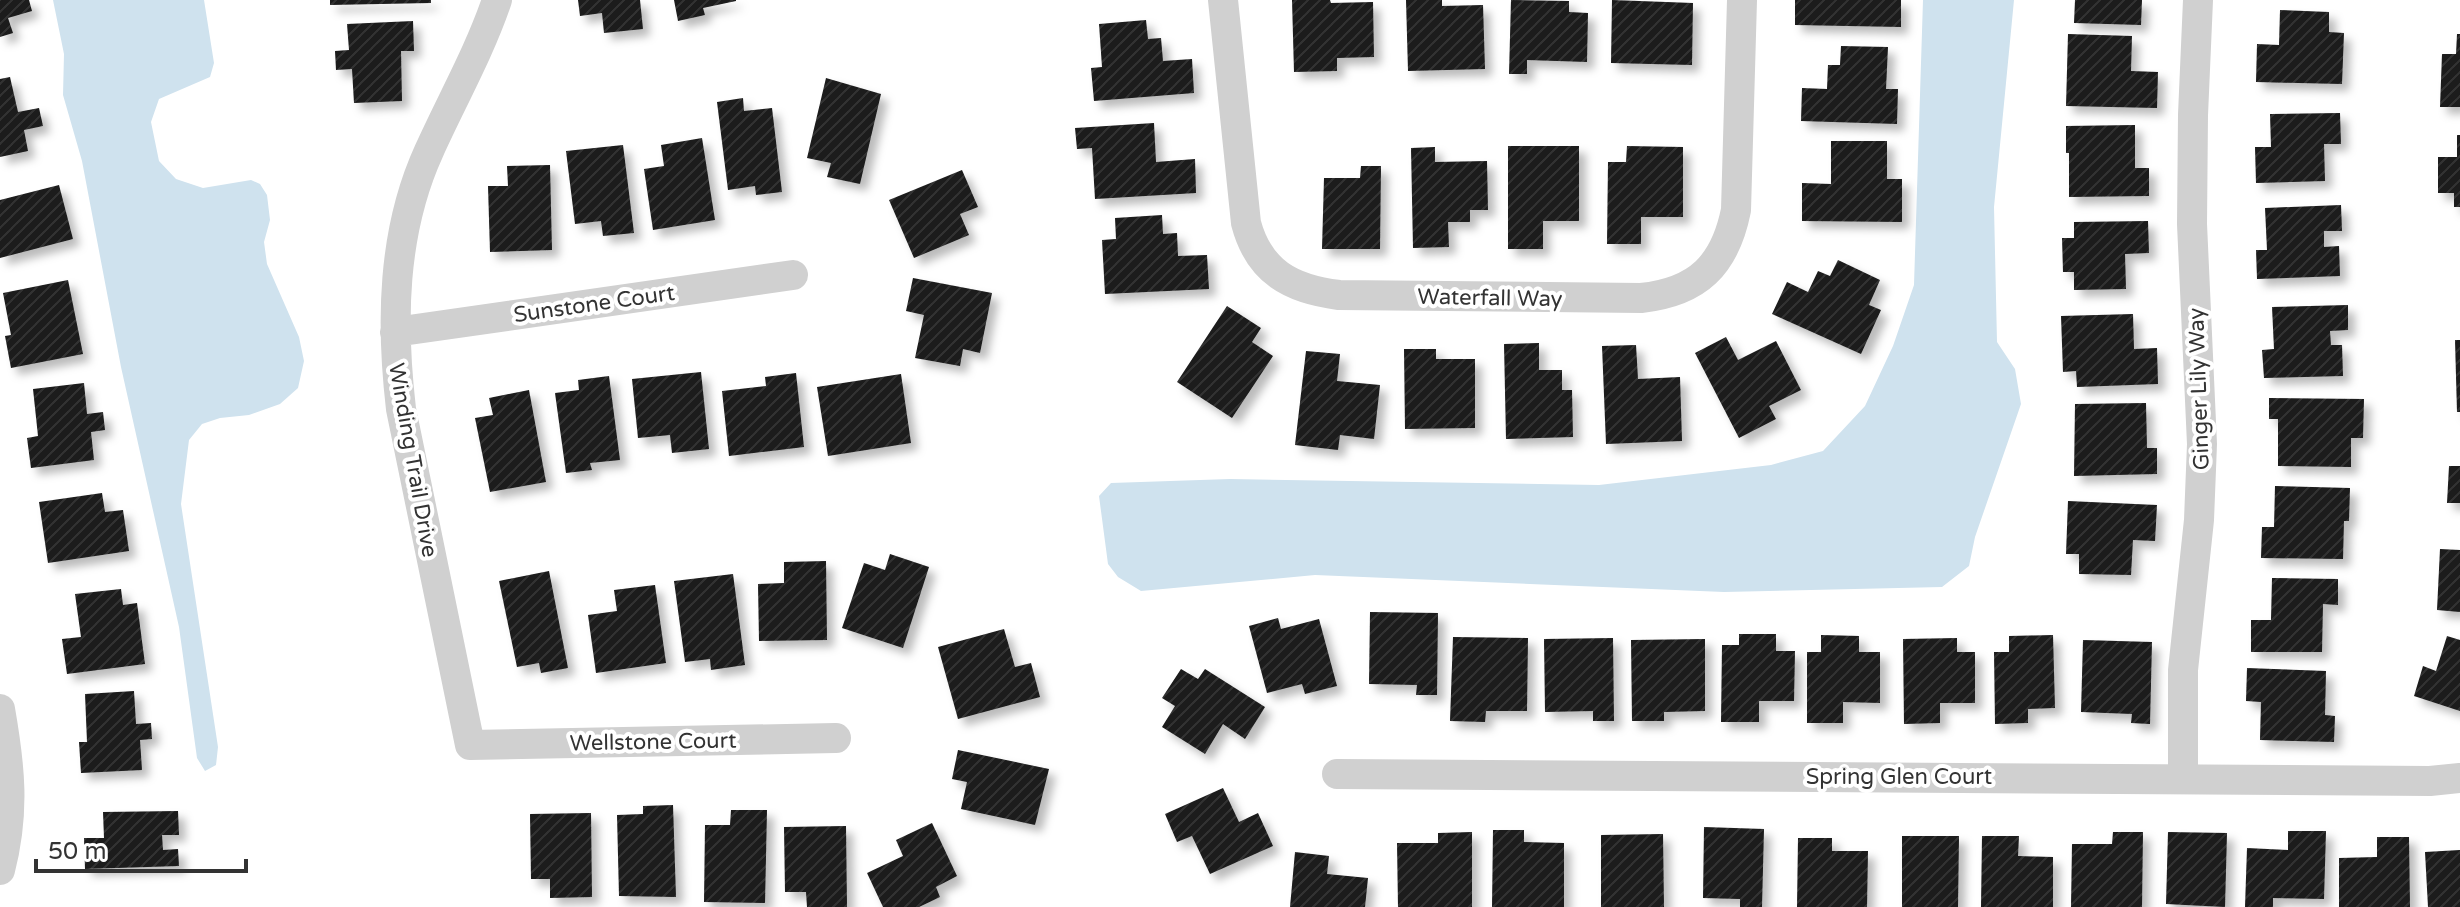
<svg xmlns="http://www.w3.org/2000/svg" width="2460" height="907" viewBox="0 0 2460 907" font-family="'Varela Round',sans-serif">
<defs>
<pattern id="building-hatch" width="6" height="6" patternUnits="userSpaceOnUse" patternTransform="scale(2)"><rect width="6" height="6" fill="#1a1a1a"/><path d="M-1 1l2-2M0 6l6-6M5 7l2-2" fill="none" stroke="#333"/></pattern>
<filter id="shadow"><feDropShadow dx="7" dy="7" stdDeviation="4" flood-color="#0004"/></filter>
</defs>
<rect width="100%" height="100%" fill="#fff"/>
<!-- water -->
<path fill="#cfe2ee" d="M53 0H204L214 63 210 77 159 99 151 122 159 161 176 179 203 188 251 180 260 184 267 195 270 220 264 242 267 264 299 337 304 361 298 388 280 404 249 415 220 418 202 424 189 440 181 504 218 747 216 765 205 771 197 758 179 627 121 367 82 161 63 95 64 54Z
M1923 0H2014L1994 207 1997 342 2015 369 2021 404 1975 537 1969 566 1942 587 1724 592 1315 575 1141 591 1118 577 1108 564 1099 496 1111 483 1230 479 1599 485 1771 465 1823 451 1865 406 1893 346 1914 285Z"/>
<!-- building -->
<path fill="url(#building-hatch)" filter="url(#shadow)" d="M0 0H29L32 11 8 18 13 33 0 37Z
M330 0H431V3L330 5Z
M578 0H640L643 29 604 33 602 13 580 16Z
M674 0H736V1L703 8 705 15 678 21Z
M1292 0H1330L1331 3 1373 2 1374 57 1337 58V71L1294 72Z
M1406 0H1442V6L1483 5 1485 69 1408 71Z
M1511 0 1569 1V12L1588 13 1587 62 1527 60V74H1509Z
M1612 0 1693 3 1692 65 1611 63Z
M1795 0H1901V27L1795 25Z
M2075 0H2142L2141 25 2074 23Z
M2280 10 2329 12V32L2344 33 2342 84 2256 82 2257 44 2279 45Z
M1146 20 1148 39 1161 38 1163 61 1192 59 1194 93 1094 101 1091 68 1102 67 1099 24Z
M413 21 414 51H401L402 101 354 103 352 69 336 70 335 51 349 50 347 24Z
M2068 34 2132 36 2131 71 2158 72 2157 108 2066 106Z
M2457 34H2460V107H2440L2442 54H2456Z
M1841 46 1888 47 1886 89H1898L1897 124 1801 121 1802 88 1827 89 1828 65H1840Z
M10 77 18 112 39 108 43 126 24 130 28 151 0 157V79Z
M826 78 881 94 860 184 827 177 831 163 807 158Z
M743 98 744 111 772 108 782 192 756 195 755 186 728 190 717 102Z
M2340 113 2341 144H2324L2325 181 2256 183 2255 147H2271L2270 114Z
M1154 123 1156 162 1195 159 1196 193 1095 199 1092 148 1077 149 1075 128Z
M2135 125V168H2149V196L2069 197V153H2066V126Z
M2457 135H2460V207H2454V193H2438V157H2457Z
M702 138 715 220 653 230 644 169 664 166 661 145Z
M1831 141H1887V179H1902V222L1802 221V183L1831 184Z
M623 145 634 233 603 236 601 221 575 224 566 151Z
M1508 146H1579V221H1543V249H1508Z
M1627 146 1683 147V217H1641V244H1607L1608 162H1626Z
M1435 147V162L1487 161 1488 210H1470V222H1448L1449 247 1413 248 1411 148Z
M550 165 552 250 490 252 488 186H508L507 166Z
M1361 166H1381L1380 249H1322L1324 178H1360Z
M962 170 978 207 960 214 969 235 914 258 889 200Z
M59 185 73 239 0 258V200Z
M2341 205 2342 231H2324V247L2339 246 2340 276 2257 279 2256 250H2267L2265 208Z
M1162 215 1163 234 1177 233 1178 256 1207 255 1209 289 1105 294 1102 240 1116 239 1115 218Z
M2148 221 2149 253 2125 254 2126 289 2074 290V272H2063L2062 238H2074V222Z
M1838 260 1880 280 1869 305 1881 310 1861 354 1772 314 1787 282 1808 292 1818 271 1830 276Z
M913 278 992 293 980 353 963 349 960 366 915 358 924 315 906 311Z
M68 280 83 354 11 368 5 336 11 335 3 293Z
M2348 305V330L2330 331 2331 345H2342L2343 376 2264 378 2262 350 2274 349 2272 307Z
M1227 306 1261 328 1252 342 1273 356 1232 418 1177 382Z
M2133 314 2134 349 2157 348 2158 384 2077 387 2076 371 2063 372 2061 316Z
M1726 337 1738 360 1776 341 1801 390 1769 406 1776 419 1739 438 1695 353Z
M2455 340H2460V412H2457Z
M1539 343V370H1562V390H1572L1573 437 1506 439 1504 344Z
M1636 345 1638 379 1680 377 1682 441 1606 444 1602 346Z
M1404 349H1436V359H1475V428L1405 429Z
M1306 351 1340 354 1337 381 1380 385 1374 439 1340 435 1338 450 1295 445Z
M701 372 709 449 672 453 670 435 638 438 632 379Z
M796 373 804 447 729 456 722 391 766 386 765 377Z
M901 374 911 443 828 456 817 387Z
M609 376 620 460 590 463 592 470 566 473 555 393 579 390 578 380Z
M84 383 87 414 103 412 105 430 91 432 94 460 31 468 27 438 38 436 33 389Z
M529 390 546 482 490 492 475 418 493 415 489 398Z
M2269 398 2364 399 2363 438H2351V467L2278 466V419H2269Z
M2146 403 2147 448H2157V474L2074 476 2075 404Z
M2449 466H2460V503H2447Z
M2275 486 2350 488 2349 521H2344L2343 559 2261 558 2262 527H2274Z
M102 493 105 512 123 510 129 551 48 563 39 502Z
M2068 501 2157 505 2155 541 2133 540 2131 575 2079 574V554H2066Z
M2440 549 2460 550V612L2437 610Z
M890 554 929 567 903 648 842 628 864 563 885 570Z
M826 561 827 640 759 641 758 584 784 583V562Z
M549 571 568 668 541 673 539 663 517 667 499 581Z
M733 574 745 665 711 670 710 659 685 662 674 581Z
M2272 578 2338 579V605L2323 604 2322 652H2251V620H2271Z
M655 585 666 663 596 673 588 615 617 611 614 590Z
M121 589 123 605 137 603 145 664 67 674 62 639 81 637 75 594Z
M1370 612 1438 613 1437 695H1416L1417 685 1369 684Z
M1278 618 1281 629 1319 619 1337 686 1305 694 1302 684 1267 693 1249 626Z
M1004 629 1015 667 1031 663 1040 697 958 719 938 647Z
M1739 634H1776V651H1795L1794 701H1759V722H1721L1722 645H1739Z
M1821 635 1859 636V652H1880V703L1843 702V723H1807V652H1821Z
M2053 635 2055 708 2028 709V723L1995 724 1994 652H2009V636Z
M2447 636 2460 640V711L2414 696 2423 666 2436 671Z
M1453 637 1528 638 1527 711H1486L1485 722 1450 721Z
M1613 638 1614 721H1593V711L1545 712 1544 639Z
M1957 638V652H1975V703H1940V723L1904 724 1903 639Z
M1705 639V711L1664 712V721H1632L1631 640Z
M2083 640 2152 642 2150 724 2131 723 2132 714 2081 712Z
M2247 668 2326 671 2325 715 2335 716 2334 742 2260 740 2261 702 2246 701Z
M1181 669 1198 679 1205 669 1265 707 1245 739 1223 724 1205 754 1162 727 1175 706 1162 698Z
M134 691 136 724 151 723 152 739 140 740 142 770 81 773 79 742H87L85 694Z
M958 750 1049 769 1035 825 961 809 967 782 952 779Z
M1223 788 1239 822 1258 813 1273 846 1210 874 1192 836 1177 842 1165 814Z
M673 805 676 897 619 896 617 815 643 814V806Z
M731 810H767L765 903 704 902 705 825H730Z
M178 811 179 835H162L163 850 178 849 179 866 85 869 84 838H104L103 812Z
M591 813 592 897 550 898V879H531L530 814Z
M932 823 957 876 936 887 940 897 919 907H883L867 873 903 856 896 840Z
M846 826 847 907H807L806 892H785L784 827Z
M1704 827 1764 829 1762 907H1740V899L1703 898Z
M1493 830H1524V842L1564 843V907H1492Z
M2288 831H2326L2324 899 2273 898V907H2245L2247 848 2288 850Z
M1472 832V907H1398L1397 843H1438V833Z
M2113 832H2143L2142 907H2071L2072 844H2112Z
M2168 832 2227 833 2225 907 2166 904Z
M1663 834 1664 907H1601V835Z
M1902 836H1959L1958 907H1902Z
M1982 836H2019L2018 856 2053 857V907H1981Z
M2377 837H2409L2410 907H2339V858L2377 857Z
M1798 838H1832V851H1868L1867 907H1797Z
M2460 850V907H2428L2425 852Z
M1295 852 1329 856 1327 874 1368 878 1365 907H1290Z"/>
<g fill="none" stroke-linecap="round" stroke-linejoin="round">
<!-- minor -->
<path stroke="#d0d0d0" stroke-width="30" d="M497 0C479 53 452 100 429 151 392 232 391 323 401 409L470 745 836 738
M1223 0 1246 223C1259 272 1291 289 1339 295L1641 298C1698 292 1725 265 1736 210L1742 0
M395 332 793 275
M0 709C10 766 15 812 0 870
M1337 774 2430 781 2460 778
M2183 778V670L2199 520 2202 444 2192 224 2193 115 2198 0"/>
</g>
<g text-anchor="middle" stroke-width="8" stroke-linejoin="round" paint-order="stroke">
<!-- street labels -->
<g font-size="22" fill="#333" stroke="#fff">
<text transform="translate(1490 297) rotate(1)" y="8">Waterfall Way</text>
<text transform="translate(594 303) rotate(-8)" y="8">Sunstone Court</text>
<text transform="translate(2198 389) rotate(-92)" y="8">Ginger Lily Way</text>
<text transform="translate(414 460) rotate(80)" y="8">Winding Trail Drive</text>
<text transform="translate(653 741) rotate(-1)" y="8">Wellstone Court</text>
<text x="1899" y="784">Spring Glen Court</text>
</g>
</g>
<!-- scale -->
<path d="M36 859v12h210v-12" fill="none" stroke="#333333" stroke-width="4"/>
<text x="48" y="859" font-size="24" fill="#333333" stroke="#ffffff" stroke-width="6" paint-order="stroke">50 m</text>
</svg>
